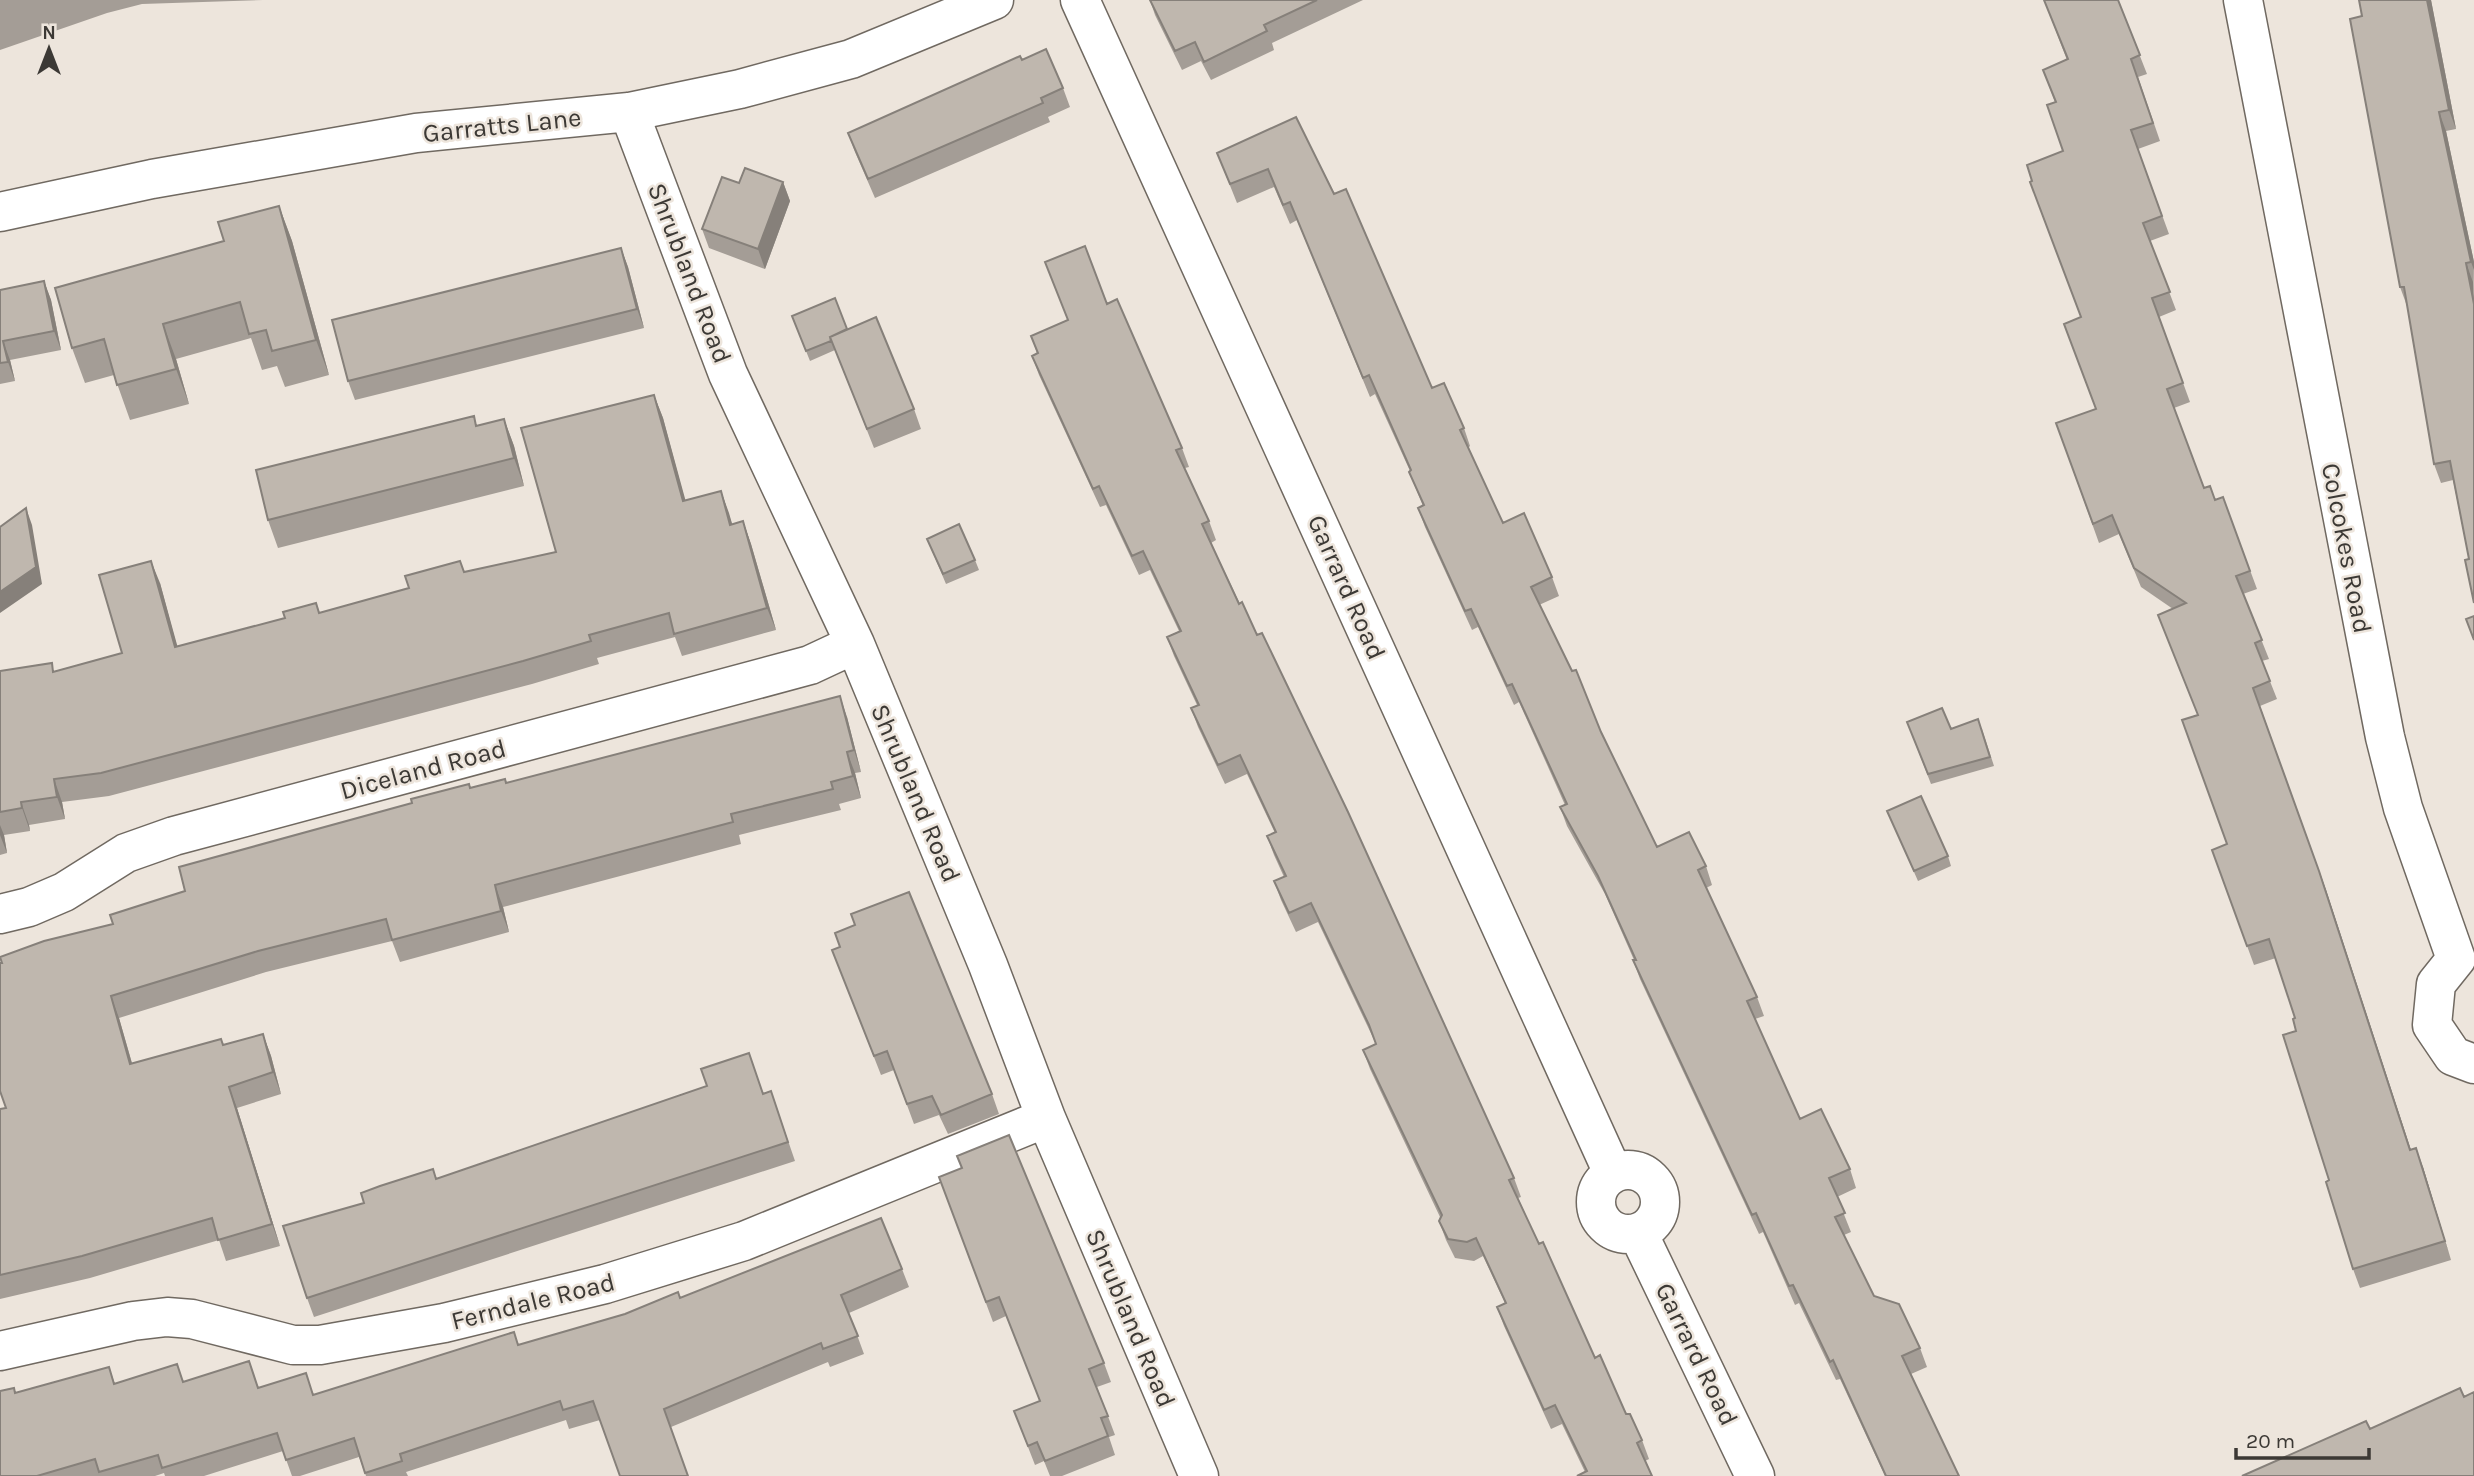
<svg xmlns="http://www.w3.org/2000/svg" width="2474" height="1476" viewBox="0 0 2474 1476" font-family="Karla,sans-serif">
<rect width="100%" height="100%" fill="#ede5dc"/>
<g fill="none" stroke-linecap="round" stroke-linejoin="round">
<defs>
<path id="street" d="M1080 0 1613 1173
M2243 0 2385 737 2403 808 2456 959 2436 984 2432 1025 2453 1056 2474 1064
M629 112 728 374 855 644 988 965 1046 1118 1199 1476
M0 212 152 179 416 133 629 112 740 89 851 59 994 0
M0 914 29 907 64 892 126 853 174 836 810 665 855 644
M1596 1202a32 32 0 1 1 64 0a32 32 0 1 1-64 0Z
M1638 1233 1755 1476
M0 1351 133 1321 167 1317 192 1319 293 1345H320L444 1323 605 1284 744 1241 1046 1118"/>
</defs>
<!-- street casing -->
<use href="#street" stroke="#706961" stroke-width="41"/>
<!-- street -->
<use href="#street" stroke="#fff" stroke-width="38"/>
</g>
<!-- wall -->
<path fill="#a49d96" d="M0 0H263L142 4 107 13 0 50Z
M1150 0H1363L1272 43 1274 50 1211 80 1201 61 1182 70 1155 15Z
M2044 0H2118L2147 74 2138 77 2160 141 2138 149 2169 234 2150 241 2176 310 2159 317 2190 402 2174 408 2204 488 2215 500 2223 497 2257 589 2243 594 2269 659 2262 661 2277 699 2260 706 2326 890 2411 1150 2423 1167 2451 1260 2360 1288 2353 1269 2329 1180 2296 1031 2295 1018 2276 958 2254 965 2212 850 2227 844 2173 609 2141 587 2119 534 2099 543 2056 423 2096 409 2081 317 2032 181 2063 151 2055 102 2043 70 2067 60Z
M2359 0H2431L2456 129 2446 131 2474 262 2469 559 2453 480 2441 483 2434 464 2407 306 2400 287 2362 16Z
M1022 60 1063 88 1070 107 1048 117 1050 122 875 198 855 152 848 133Z
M1296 117 1432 388 1464 428 1470 446 1468 448 1503 523 1552 577 1559 596 1539 605 1657 847 1706 866 1712 885 1706 888 1757 997 1764 1016 1755 1019 1800 1119 1850 1169 1856 1188 1837 1197 1851 1232 1844 1235 1874 1296 1920 1348 1927 1367 1911 1374 1959 1476H1885L1840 1379 1836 1380 1799 1303 1795 1305 1763 1232 1759 1234 1640 979 1633 960H1634L1605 894 1567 826 1560 807 1565 805 1519 702 1514 705 1478 627 1472 630 1425 527 1418 508 1423 506 1409 472 1410 471 1375 394 1370 397 1297 220 1290 224 1274 187 1237 203 1217 153Z
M783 182 790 201 765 269 709 248 702 229 739 183Z
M279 206 292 241 329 375 285 387 277 366 262 370 251 338 176 359 189 404 130 420 114 375 85 383 72 348 224 241Z
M621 248 628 267 644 328 355 400 348 381Z
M44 281 51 300 61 350 10 360 15 381 0 384V290Z
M1107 304 1182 448 1189 467 1185 468 1209 521 1216 540 1211 543 1514 1178 1521 1197 1518 1198 1539 1244 1595 1358 1642 1440 1649 1459 1645 1461 1585 1472 1562 1424 1551 1429 1504 1326 1497 1307 1505 1303 1483 1256 1474 1261 1455 1258 1446 1240 1439 1221 1440 1217 1370 1069 1363 1050 1376 1044 1318 922 1296 932 1281 900 1274 881 1284 877 1274 855 1267 836 1275 833 1247 774 1225 784 1198 727 1191 708 1197 705 1174 656 1167 637 1179 631 1150 570 1139 575 1106 505 1100 507 1039 375 1032 356 1037 353 1031 336Z
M792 316 847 329 914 409 921 429 874 448 835 350 810 361Z
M654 395 663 418 685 501 721 491 732 524 743 521 751 544 776 630 682 656 675 637 597 658 599 664 532 684 109 796 62 802 65 819 29 825 30 831 4 835 7 853 0 855V671H55L122 653 160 583 177 647 285 618 316 603 320 613 464 572 556 552Z
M504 419 514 446 524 486 278 548 268 520 477 426Z
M927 539 975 560 979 570 946 584Z
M847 717 861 772 855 773 861 798 839 804 841 810 739 835 741 844 503 907 509 932 400 962 392 941 266 972 119 1018 132 1063 224 1045 263 1034 271 1056 281 1094 237 1108 280 1246 226 1261 219 1240 90 1278 0 1299V1109L6 1108 113 924 185 891 471 788 506 783Z
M1907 722 1951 729H1982L1994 766 1931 784Z
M1887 811 1948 856 1951 866 1918 881Z
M832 950 992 1094 999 1114 948 1134 939 1115 914 1124 894 1070 881 1075Z
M771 1091 795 1161 314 1317 307 1298 364 1203 437 1178Z
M957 1156 1104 1363 1111 1382 1097 1387 1115 1435 1109 1437 1115 1455 1062 1476H1050L1044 1461 1035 1465 1014 1411 1040 1401 1006 1316 993 1322 939 1177 962 1168Z
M902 1269 909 1287 849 1313 864 1354 830 1367 828 1362 671 1427 600 1420 569 1429 566 1420 406 1472 408 1476H366L359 1457 300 1476H292L283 1451 204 1476H165L164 1473 155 1476H0L16 1393 109 1367 115 1384 184 1382 259 1388 314 1395 514 1332 518 1345 680 1298Z"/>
<!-- shaded-wall -->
<path fill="#86807a" d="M2427 0H2431L2456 129 2449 110Z
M2439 112 2446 131 2474 262V270L2471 262Z
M783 182 790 201 765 269 758 249Z
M279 206 292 241 329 375 316 340Z
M621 248 628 267 644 328 637 309Z
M2466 263 2473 282 2474 304Z
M44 281 51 300 61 350 54 331Z
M163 324 176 359 189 404 176 369Z
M3 341 10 360 15 381 8 362Z
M654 395 663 418 692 524 683 501Z
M504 419 514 446 524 486 514 458Z
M721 491 729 513 739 548 730 525Z
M26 508 32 525 42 584 0 613V592Z
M743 521 751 544 776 630 767 608Z
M151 561 160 583 184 670 175 647Z
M2253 688 2326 890 2417 1169Z
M840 696 847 717 861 772 854 750Z
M847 752 855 773 861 798 853 776Z
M54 779 62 802 65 819 57 797Z
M21 802 29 825 30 831 22 808Z
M0 825 4 835 7 853 0 835Z
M495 885 503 907 509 932 501 911Z
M111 996 119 1018 138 1085 130 1064Z
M263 1034 271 1056 281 1094 273 1072Z
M229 1087 237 1108 280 1246 272 1224Z
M2416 1148 2423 1167 2451 1260 2445 1241Z"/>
<!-- building -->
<path fill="#bfb7ae" stroke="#86807a" stroke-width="2" d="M1150 0H1317L1264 25 1267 31 1204 62 1195 42 1175 51Z
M2044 0H2118L2140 55 2131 59 2153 123 2131 130 2162 216 2143 223 2170 292 2152 298 2183 383 2167 389 2204 488 2210 486 2215 500 2223 497 2250 571 2236 576 2262 640 2255 643 2270 681 2253 688 2319 871 2410 1150 2416 1148 2445 1241 2353 1269 2326 1182 2329 1180 2283 1035 2296 1031 2293 1019 2295 1018 2269 939 2247 946 2212 850 2227 844 2182 720 2198 715 2158 615 2186 603 2134 568 2112 515 2093 524 2056 423 2096 409 2064 324 2081 317 2030 182 2032 181 2027 165 2063 151 2047 105 2056 102 2043 70 2068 59Z
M2359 0H2427L2449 110 2439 112 2471 262 2466 263 2474 304V603L2465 560 2469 559 2450 461 2434 464 2404 287H2400L2350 19 2362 16Z
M1046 49 1063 88 1041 98 1043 103 868 179 848 133 1020 56 1022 60Z
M1296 117 1334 194 1346 189 1432 388 1444 383 1464 428 1460 430 1503 523 1524 513 1552 577 1531 587 1572 671 1576 670 1601 732 1657 847 1689 832 1706 866 1698 870 1757 997 1747 1001 1800 1119 1821 1109 1850 1169 1829 1178 1845 1213 1835 1217 1874 1296 1899 1304 1920 1348 1902 1356 1959 1476H1886L1833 1360 1830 1362 1793 1285 1789 1286 1756 1213 1752 1215 1633 960H1636L1598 876 1560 807 1567 804 1512 684 1507 686 1471 609 1465 611 1418 508 1424 505 1409 472 1411 470 1369 375 1363 378 1290 202 1283 205 1268 169 1230 184 1217 153Z
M745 168 783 182 758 249 702 229 722 177 739 183Z
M279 206 316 340 272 351 266 330 249 334 240 302 163 324 176 369 117 385 104 339 72 348 55 288 224 241 218 222Z
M1085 246 1107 304 1117 299 1182 448 1176 450 1209 521 1202 524 1239 604 1242 602 1257 635 1262 633 1348 812 1514 1178 1509 1180 1539 1244 1543 1242 1595 1358 1600 1355 1626 1414H1630L1642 1440 1637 1443 1652 1476H1577L1587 1471 1555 1405 1544 1410 1497 1307 1506 1303 1476 1238 1467 1242 1448 1239 1439 1221 1442 1215 1363 1050 1376 1044 1369 1025 1311 903 1289 913 1274 881 1286 876 1267 836 1276 832 1240 755 1218 765 1191 708 1199 705 1167 637 1181 631 1143 551 1132 556 1099 486 1093 489 1032 356 1038 353 1031 336 1068 320 1045 262Z
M621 248 637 309 348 381 332 320Z
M44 281 54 331 3 341 8 362 0 363V290Z
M835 298 847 329 830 337 831 341 806 351 792 316Z
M876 317 914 409 867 429 830 337Z
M654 395 683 501 721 491 730 525 743 521 767 608 674 634 669 613 589 635 591 641 523 661 101 773 54 779 57 797 21 802 22 808 0 812V671L52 663 53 672 122 653 99 575 151 561 175 647 285 618 283 612 316 603 319 613 409 588 405 576 460 561 464 572 556 552 521 428Z
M474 416 476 426 504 419 514 458 268 520 256 470Z
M26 508 36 567 0 592V527Z
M959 524 975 560 943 574 927 539Z
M2474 616V640L2466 619Z
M840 696 854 750 847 752 853 776 831 782 833 789 731 814 733 822 495 885 501 911 392 940 386 919 258 951 111 996 130 1064 221 1039 223 1045 263 1034 273 1072 229 1087 272 1224 218 1240 212 1218 82 1256 0 1275V1109L6 1108 0 1091V963H2L0 957 44 941 113 924 110 915 185 891 179 867 412 803 411 799 469 784 470 788 505 779 506 783Z
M1942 708 1951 729 1978 719 1990 757 1928 774 1907 722Z
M1921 796 1948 856 1914 871 1887 811Z
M909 892 992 1094 941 1115 932 1096 907 1104 887 1051 874 1056 832 950 840 947 835 933 855 925 851 914Z
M749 1053 763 1094 771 1091 788 1142 307 1298 283 1226 364 1203 361 1193 380 1186 433 1169 436 1179 707 1086 701 1069Z
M1009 1135 1104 1363 1089 1369 1108 1416 1101 1418 1108 1436 1045 1461 1037 1442 1028 1446 1014 1411 1040 1401 999 1297 986 1302 939 1177 962 1168 957 1156Z
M881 1218 902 1269 841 1295 858 1336 823 1349 821 1343 664 1409 688 1476H620L593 1401 563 1410 560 1401 400 1454 402 1461 365 1473 354 1438 286 1460 277 1433 162 1468 158 1455 99 1472 95 1459 37 1476H0V1391L14 1388 15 1393 109 1367 114 1384 177 1364 183 1382 249 1361 258 1388 306 1373 313 1395 514 1332 518 1345 625 1314 678 1292 680 1298Z
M2460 1388 2464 1397 2474 1392V1476H2242L2366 1421 2370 1429Z"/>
<g text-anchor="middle" stroke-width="5" stroke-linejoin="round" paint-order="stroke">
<!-- street labels -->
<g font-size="26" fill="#3c3935" stroke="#ede5dc">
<text transform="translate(502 125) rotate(-6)" y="9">Garratts Lane</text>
<text transform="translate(690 273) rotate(69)" y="9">Shrubland Road</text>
<text transform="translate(2347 548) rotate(79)" y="9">Colcokes Road</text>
<text transform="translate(1347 587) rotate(66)" y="9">Garrard Road</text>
<text transform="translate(423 769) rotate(-15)" y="9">Diceland Road</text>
<text transform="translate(916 793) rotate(67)" y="9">Shrubland Road</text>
<text transform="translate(533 1301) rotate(-14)" y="9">Ferndale Road</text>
<text transform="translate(1131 1318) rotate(67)" y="9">Shrubland Road</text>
<text transform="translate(1697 1354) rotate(64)" y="9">Garrard Road</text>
</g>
</g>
<!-- north arrow -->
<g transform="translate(49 49)" stroke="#ede5dc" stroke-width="5" paint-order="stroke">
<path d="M0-5L12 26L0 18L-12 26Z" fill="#3c3935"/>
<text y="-10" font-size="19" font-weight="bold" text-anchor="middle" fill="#3c3935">N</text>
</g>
<!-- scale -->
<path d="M2236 1448v10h133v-10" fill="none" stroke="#3c3935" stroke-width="3.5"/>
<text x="2246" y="1448" font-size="21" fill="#3c3935" stroke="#ede5dc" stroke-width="5" paint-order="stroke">20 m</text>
</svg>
